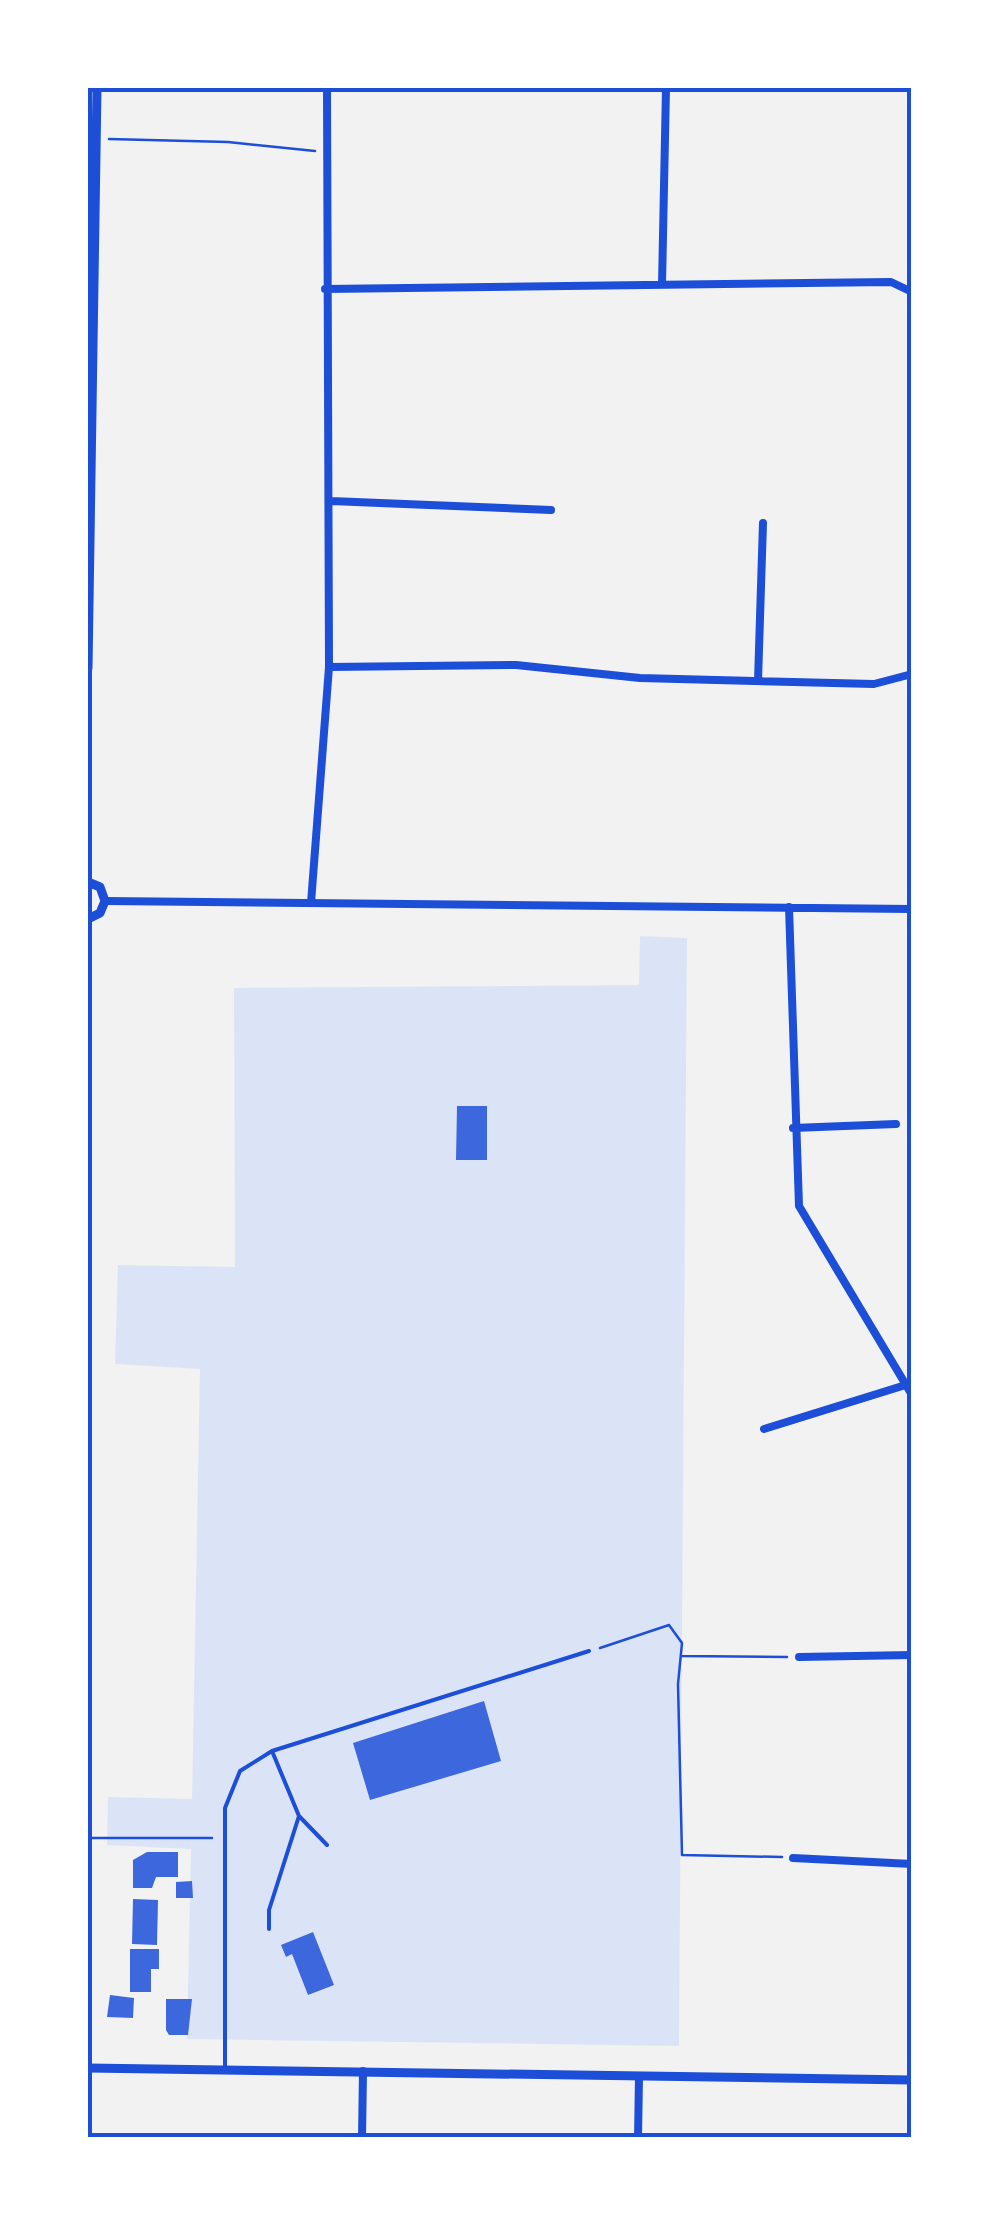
<svg xmlns="http://www.w3.org/2000/svg" width="999" height="2225" viewBox="0 0 999 2225" font-family="'Space Grotesk',sans-serif">
<rect width="100%" height="100%" fill="#f2f2f2"/>
<!-- green -->
<path fill="#dbe4f7" d="M640 936 687 938 679 2046 187 2039 191 1849 107 1845 108 1797 192 1799 200 1369 115 1364 118 1265 235 1267 234 988 639 985Z"/>
<!-- building -->
<path fill="#3d67dc" d="M457 1106H487V1160H456Z
M484 1701 501 1761 370 1800 353 1743Z
M147 1852H178V1877H156L152 1888H133V1860Z
M192 1881 193 1898H176V1882Z
M133 1899 158 1900 157 1945 132 1944Z
M313 1932 334 1985 308 1995 292 1954 286 1957 281 1945Z
M130 1949H159V1969H151V1992H130Z
M110 1995 134 1998 133 2018 107 2017Z
M166 1999H192L188 2035H169L166 2030Z"/>
<g fill="none" stroke-linecap="round" stroke-linejoin="round">
<!-- path -->
<path stroke="#1d4ed8" stroke-width="2.5" d="M109 139 228 142 315 151
M600 1648 669 1625 682 1643 678 1684 682 1855 782 1857
M682 1656 787 1657
M88 1838H212"/>
<!-- service -->
<path stroke="#1d4ed8" stroke-width="4" d="M272 1751 589 1651
M269 1929V1910L299 1816
M225 2069V1808L240 1771 272 1751 299 1816 327 1845"/>
<!-- minor -->
<path stroke="#1d4ed8" stroke-width="8" d="M662 285 666 88
M325 289 891 282 912 292
M331 501 551 510
M329 667 516 665 640 678 874 684 912 674
M758 681 763 523
M105 901 912 909
M311 903 329 667 327 88
M789 907 799 1206 912 1395
M793 1128 896 1124
M764 1429 912 1383
M799 1657 912 1655
M793 1858 912 1864
M362 2138 363 2071
M638 2138 639 2076"/>
<!-- tertiary -->
<path stroke="#1d4ed8" stroke-width="9" d="M88 668 97 88
M88 882 100 887 105 901 100 913 88 919
M88 2068 912 2080"/>
</g>
<!-- border -->
<rect width="999" height="2225" fill="none" stroke="#ffffff" stroke-width="180"/>
<rect x="90" y="90" width="819" height="2045" fill="none" stroke="#1d4ed8" stroke-width="4"/>
</svg>
